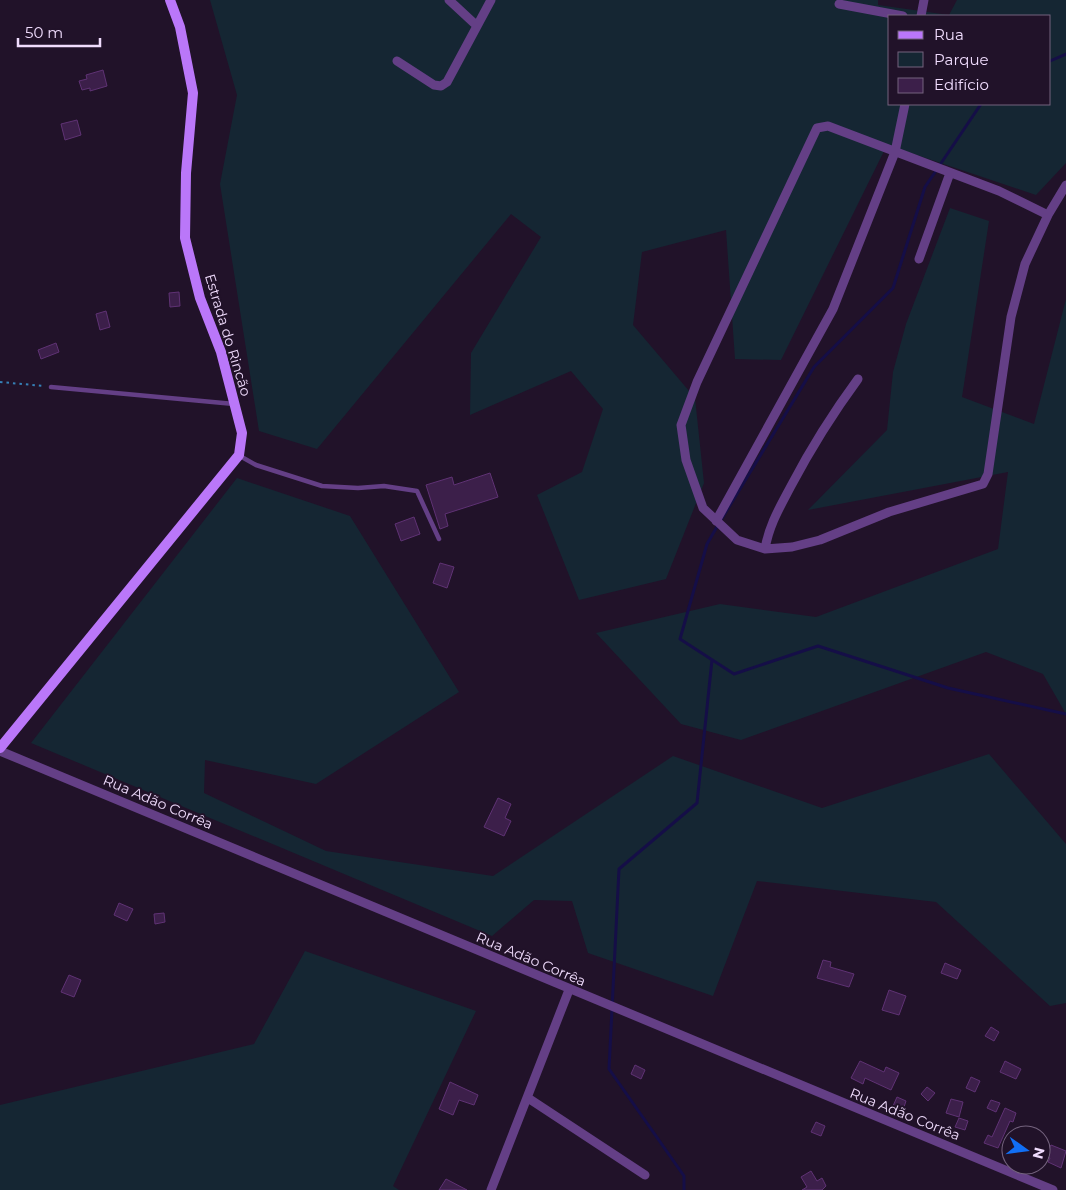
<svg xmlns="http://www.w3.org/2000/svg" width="1066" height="1190" viewBox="0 0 1066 1190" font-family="Montserrat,sans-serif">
<rect width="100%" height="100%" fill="#211229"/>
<!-- green -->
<path fill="#152633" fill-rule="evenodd" d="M210 0H878V5L949 15 957 0H1066V163L1036 195 887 145 781 360 735 359 726 230 642 252 633 325 695 398 704 483 666 579 579 600 537 495 582 472 603 409 571 371 470 415 471 353 541 237 511 214 317 449 259 431 220 184 237 95ZM890 16H1050V104H890Z
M950 208 989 221 962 397 1034 424 1066 299V714L1043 674 986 652 741 740 681 724 596 633 720 604 816 617 998 549 1008 472 808 510 887 430 893 372 906 324Z
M237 478 350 516 459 692 316 784 205 760 204 793 326 851 493 876 673 756 822 808 989 754 1066 844V1003L1050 1006 936 902 757 881 713 996 588 953 572 901 534 900 492 936 31 743Z
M305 951 476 1011 393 1186 399 1190H0V1105L254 1044Z"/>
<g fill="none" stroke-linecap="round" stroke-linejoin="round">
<!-- stream -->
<path stroke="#150e47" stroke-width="3" d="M1050 61 1066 54
M721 520 814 367 893 288 925 187 981 104
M718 525 707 544 680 639 734 674 818 646 948 688 1066 714
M684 1190V1176L609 1069 619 869 697 803 712 660"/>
</g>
<!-- building -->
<path fill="#3c1f4a" stroke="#5f3274" d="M103 70 107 86 90 91V88L82 90 79 81 87 79 86 75Z
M77 120 81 135 65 140 61 124Z
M179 292 180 306 170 307 169 293Z
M106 311 110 327 100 330 96 314Z
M56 343 59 352 41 359 38 350Z
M490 473 498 497 445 514 448 526 440 529 426 485 452 477 454 485Z
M414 517 420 534 401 541 395 524Z
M440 563 454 567 447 588 433 583Z
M498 798 511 804 505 818 511 821 504 836 484 827Z
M119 903 133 909 127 921 114 915Z
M164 913 165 922 155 924 154 914Z
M823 960 831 962 830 967 854 974 849 987 817 978Z
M945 963 961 970 957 979 941 973Z
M69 975 81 980 74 997 61 992Z
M889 990 906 996 899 1015 882 1010Z
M991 1027 999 1032 994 1041 985 1036Z
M860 1061 884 1072 886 1067 899 1073 891 1090 865 1078 863 1084 851 1078Z
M1005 1061 1021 1069 1016 1079 1000 1072Z
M635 1065 645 1070 641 1079 631 1074Z
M971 1077 980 1081 975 1092 966 1088Z
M450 1082 478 1095 474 1105 459 1100 453 1115 439 1109Z
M927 1087 935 1093 928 1101 921 1094Z
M897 1097 906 1101 903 1110 893 1106Z
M951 1099 963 1102 959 1117 946 1113Z
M991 1100 1000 1103 996 1112 987 1108Z
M1005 1108 1016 1113 1013 1122 1010 1121 998 1148 984 1143 988 1135 992 1137Z
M959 1118 968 1121 965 1130 955 1127Z
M816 1122 825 1126 821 1136 811 1132Z
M1051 1145 1066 1151 1061 1168 1048 1162 1050 1158 1044 1156Z
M811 1171 817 1181 822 1178 826 1186 822 1190H802L807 1187 801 1177Z
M446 1179 467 1190H439Z"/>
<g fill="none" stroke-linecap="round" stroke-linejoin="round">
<!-- path -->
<path stroke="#3680b7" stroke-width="2" stroke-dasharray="2.5 4" stroke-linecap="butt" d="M0 382 44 386"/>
<!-- lane -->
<path stroke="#643f86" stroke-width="4.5" d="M51 387 234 404
M240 456 256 465 322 486 358 488 384 486 417 491 439 539"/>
<!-- street -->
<path stroke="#643f86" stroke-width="9" d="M449 0 476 25
M839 4 903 16
M921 16 924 0
M397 61 434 85 441 86 447 82 491 0
M1048 215 999 191 828 126 817 128 697 382 681 425 686 460 703 508 737 540 765 549 792 547 820 540 889 512 983 484 988 474 1011 317 1025 264 1048 215 1066 185
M919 259 950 173
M716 521 833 309 895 152 905 104
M765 549C769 525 780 507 791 486 811 448 833 413 858 379
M0 751 1053 1190
M528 1098 645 1175
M491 1190 569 990"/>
<!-- secondary -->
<path stroke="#ba77f9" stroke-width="10" d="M0 748 239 455 242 433 221 352 200 298 185 238 186 173 193 93 180 27 170 0"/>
</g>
<g text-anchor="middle" stroke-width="4" stroke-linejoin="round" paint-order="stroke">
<!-- street labels -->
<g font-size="14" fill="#f0dcfd" stroke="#211229">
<text transform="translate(228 335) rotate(73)" y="5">Estrada do Rincão</text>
<text transform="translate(158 802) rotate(23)" y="5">Rua Adão Corrêa</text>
<text transform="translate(531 959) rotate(23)" y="5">Rua Adão Corrêa</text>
<text transform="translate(905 1114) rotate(22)" y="5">Rua Adão Corrêa</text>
</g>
</g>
<!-- legend -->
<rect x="888" y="15" width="162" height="90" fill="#211229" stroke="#74637e"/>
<rect x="898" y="31" width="25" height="8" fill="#ba77f9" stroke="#74637e"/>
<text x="934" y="40" font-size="15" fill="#f0dcfd">Rua</text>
<rect x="898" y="52" width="25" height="15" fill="#152633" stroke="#74637e"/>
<text x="934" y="65" font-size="15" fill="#f0dcfd">Parque</text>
<rect x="898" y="78" width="25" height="15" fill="#3c1f4a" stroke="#74637e"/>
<text x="934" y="90" font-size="15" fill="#f0dcfd">Edifício</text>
<!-- north arrow -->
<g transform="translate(1026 1150) rotate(104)"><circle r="24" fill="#211229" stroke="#74637e"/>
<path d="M0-4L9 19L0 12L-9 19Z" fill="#116ff4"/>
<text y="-8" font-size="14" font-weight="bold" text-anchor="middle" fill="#f0dcfd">N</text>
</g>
<!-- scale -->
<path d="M18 38v8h82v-8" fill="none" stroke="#f0dcfd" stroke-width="2.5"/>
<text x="25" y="38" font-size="15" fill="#f0dcfd" stroke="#211229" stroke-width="4" paint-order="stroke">50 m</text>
</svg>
